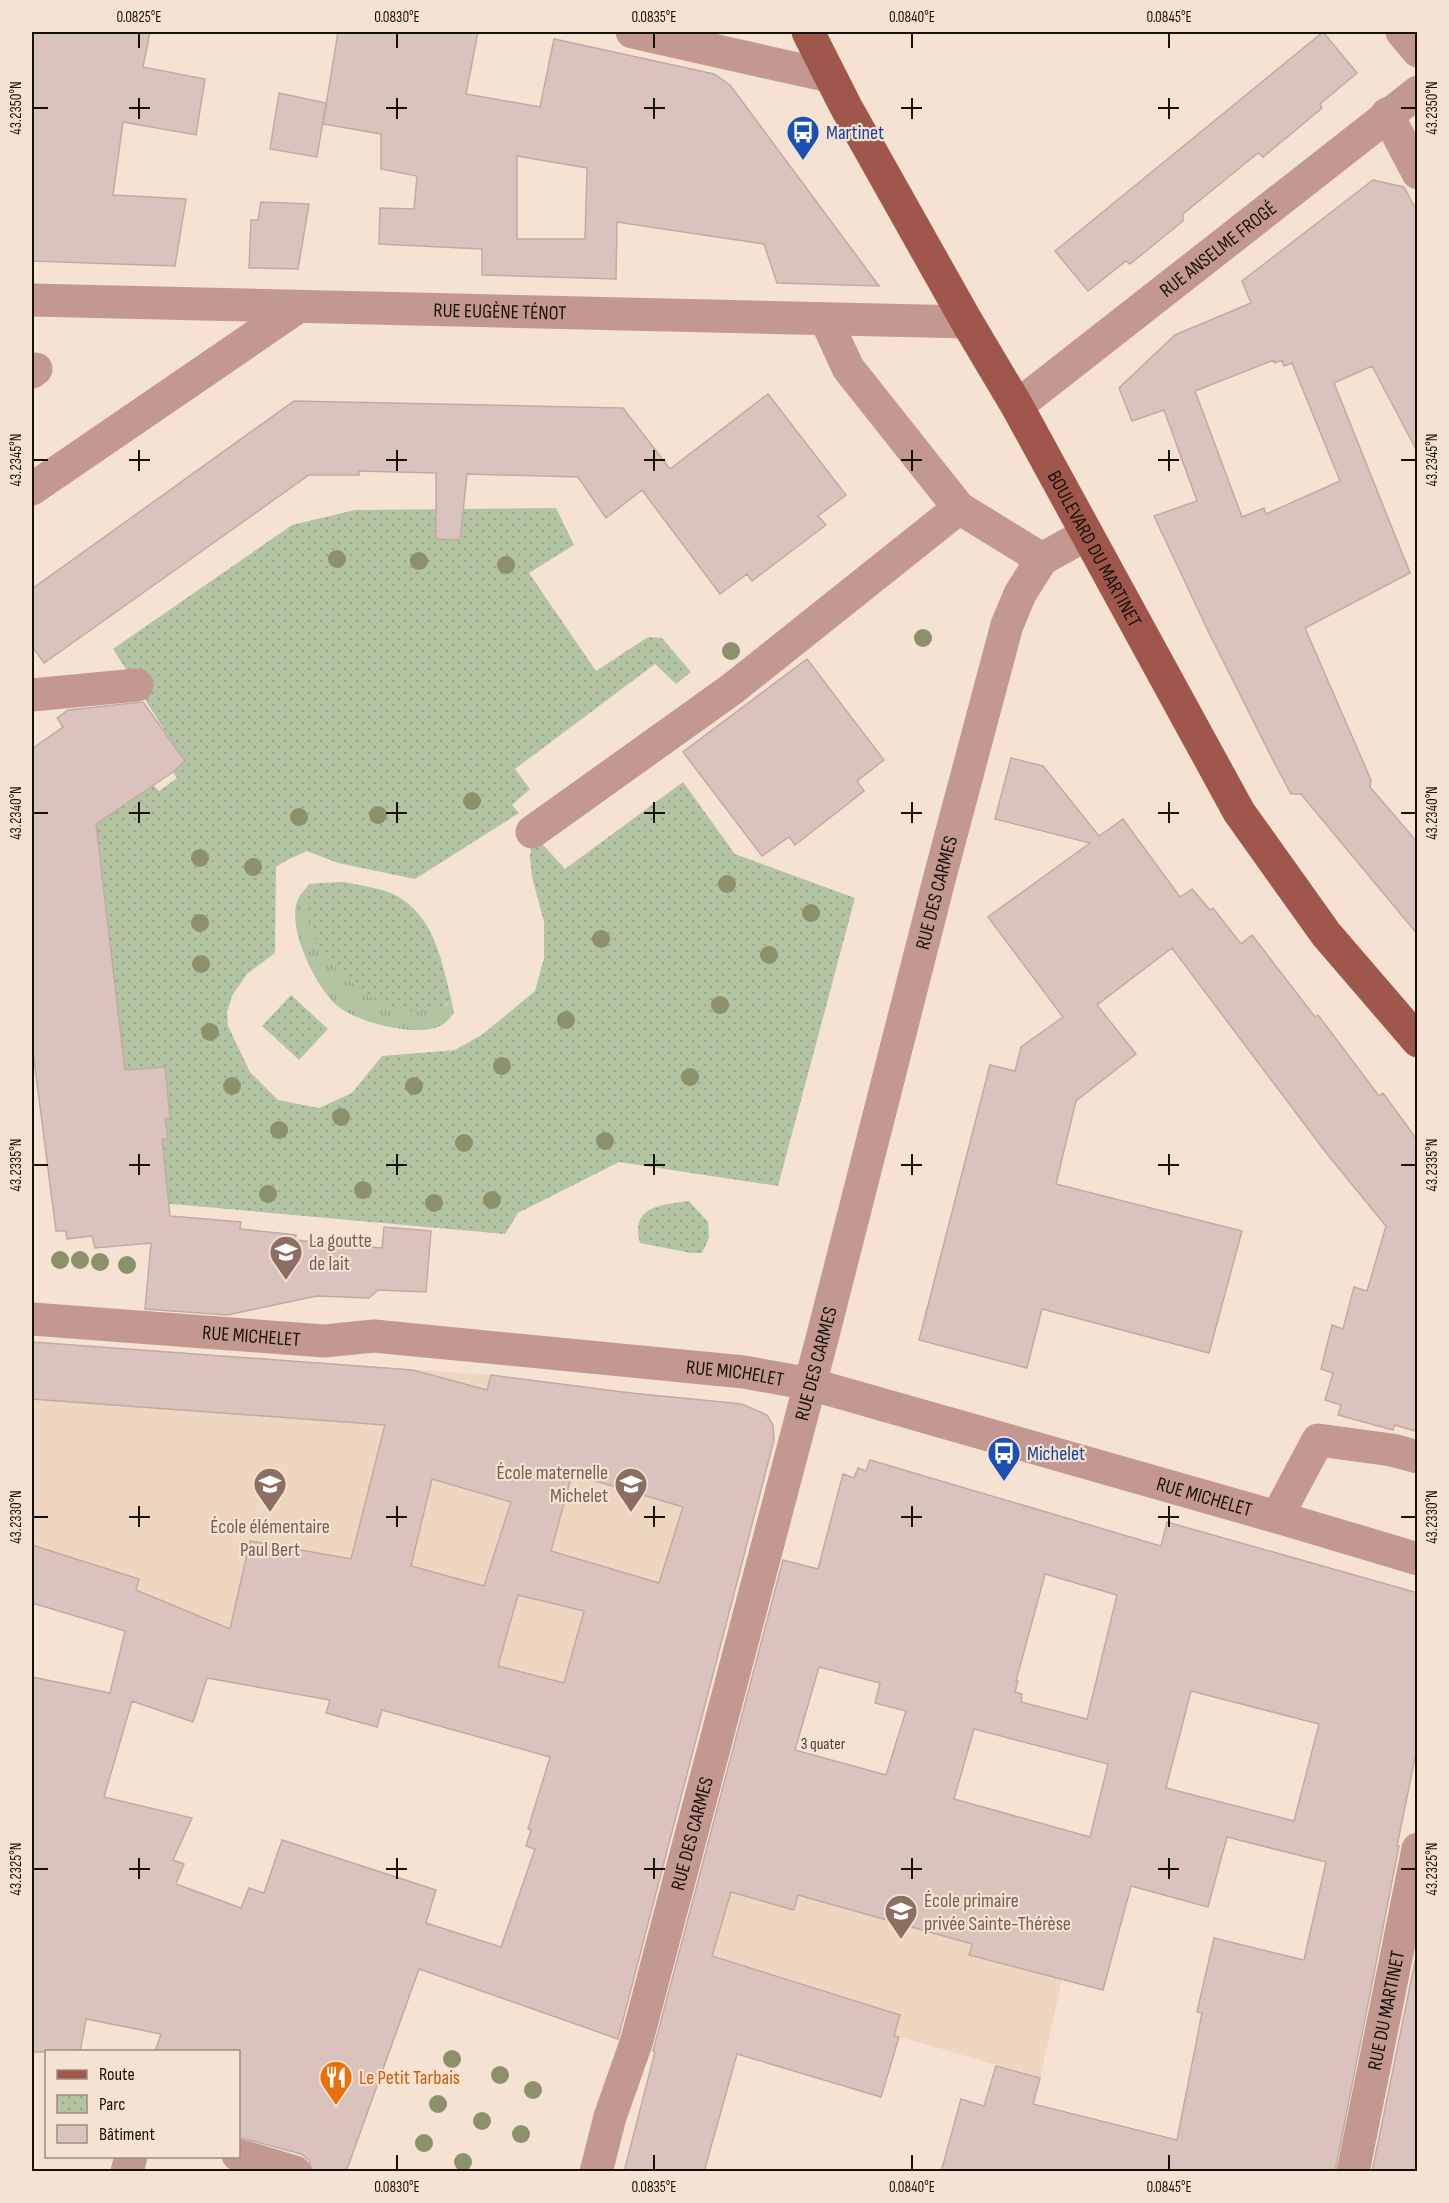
<svg xmlns="http://www.w3.org/2000/svg" width="1449" height="2203" viewBox="0 0 1449 2203" font-family="'Sofia Sans Condensed',sans-serif">
<defs>
<pattern id="grass-tufts" width="24" height="20" patternUnits="userSpaceOnUse" patternTransform="scale(1.5)"><rect width="24" height="20" fill="#b3c4a3"/><path d="M3 7l-1-3M5 7V3M7 7l1-3M15 17l-1-3M17 17v-4M19 17l1-3" fill="none" stroke="#99a78b"/></pattern>
<pattern id="park-dots" width="8" height="8" patternUnits="userSpaceOnUse" patternTransform="scale(1.5)"><rect width="8" height="8" fill="#b3c4a3"/><path d="M2 2h.1M6 6h.1" fill="none" stroke="#99a78b" stroke-width="1.8" stroke-linecap="round"/></pattern>
</defs>
<rect width="100%" height="100%" fill="#f5e2d3"/>
<!-- built -->
<path fill="#eed6c1" d="M32 1342 491 1375 631 1393 739 1403 737 1415 752 1409 762 1412 773 1425 762 1448 771 1452 699 1719 498 1666 233 1668 125 1631 32 1603Z
M730 1774 1131 1886 1103 1990 1062 1980 1040 2078 697 1977Z"/>
<!-- grass -->
<path fill="url(#grass-tufts)" d="M319 883 308 894 446 1006 451 998 454 1013C450 1018 446 1023 440 1026 417 1038 354 1022 335 1004 315 984 286 928 298 899 300 894 306 889 309 884Z"/>
<!-- park -->
<path fill="url(#park-dots)" d="M556 508 574 545 529 573 596 671 648 637 662 638 691 672 676 684 655 664 515 769 530 789 512 805 519 813 415 879 338 863 307 851 287 860 276 867 275 953 247 974 232 996 227 1012 228 1026 250 1072 278 1100 319 1108 352 1093 382 1056 455 1050 483 1034 535 991 544 958V922L532 877 530 858 531 846 537 838 565 869 683 782 735 854 855 898 778 1186 619 1162 518 1213 505 1234 161 1203 157 1162 164 1161 162 1139H168L165 1119 170 1118 164 1067 125 1070 96 824 153 785 159 791 177 778 172 771 184 761 113 649 292 525 355 510Z
M344 882C362 886 386 888 402 899 435 921 442 962 451 998 443 1011 435 1011 420 1011 413 1011 404 1012 397 1010 370 1002 327 965 315 939 309 925 308 910 308 894L319 883Z
M291 995 328 1029 299 1060 262 1026Z
M689 1201 708 1222 709 1238 702 1253H691L640 1243C630 1205 662 1205 689 1201Z"/>
<!-- building -->
<path fill="#dbc3bd" stroke="#c2aaa4" stroke-width="1.5" fill-rule="evenodd" d="M32 32H150L143 67 205 79 196 135 123 122 113 195 186 199 175 266 32 261Z
M338 32H478L466 94 540 107 554 39 714 74 730 85 879 286 777 283 764 244 617 222 616 279 482 275V249L379 244 380 208 414 209 417 176 381 169V134L323 124ZM517 156 587 168 585 239H517Z
M1323 32 1357 73 1320 104 1322 108 1263 157 1258 153 1183 214V221L1130 264 1126 261 1088 291 1055 251Z
M279 93 326 103 317 157 270 149Z
M1373 180 1404 187 1418 213V453L1372 366 1334 383 1410 573 1305 628 1371 780 1370 787 1418 843V935L1301 794H1291L1274 762 1209 633 1154 516 1197 501 1164 410 1132 421 1119 388 1175 335 1251 303 1242 281ZM1274 360 1275 363 1282 360 1284 366 1292 363 1340 481 1266 514 1264 508 1242 517 1195 391Z
M261 202 309 204 298 269 249 268 251 220H258Z
M768 394 846 495 818 516 826 525 752 581 747 574 720 594 642 490 606 518 578 477 467 474 460 540 436 539V473L359 471V475H309L44 663 32 646V589L294 401 623 408 670 469Z
M807 659 884 760 857 781 864 791 795 845 789 837 762 856 683 752Z
M143 702 185 761 173 772 96 824 125 1070 165 1067 170 1118 165 1119 168 1139H162L170 1216 241 1222 240 1229 296 1235 295 1240 382 1248 384 1227 431 1231 426 1292 378 1290 369 1298 317 1296 227 1315 145 1309 151 1243 95 1248 92 1236 67 1239 66 1231H56L32 1044V749L63 727 57 718 68 710Z
M1011 758 1043 766 1099 836 1123 819 1180 897 1192 889 1210 910 1213 908 1241 944 1252 935 1315 1017 1318 1015 1379 1096 1383 1093 1418 1141V1432L1395 1425 1393 1430 1338 1415 1341 1405 1325 1400 1333 1373 1321 1369 1332 1325 1343 1329 1354 1287 1367 1291 1386 1226 1327 1154 1172 948 1097 1005 1136 1054 1076 1101 1056 1184 1242 1231 1209 1353 1042 1309 1027 1368 919 1340 990 1065 1015 1071 1021 1047 1063 1017 988 917 1090 843 995 819Z
M32 1342 413 1370 487 1390 491 1375 631 1393 742 1404 767 1415 773 1425 774 1440 618 2039 419 1969 346 2172H313L309 2160 301 2154 238 2137V2052H155L161 2034 86 2019 80 2052H32V1677L110 1693 125 1631 32 1603V1545L139 1579 136 1590 230 1629 250 1541 351 1559 385 1425 32 1399ZM572 1474 683 1507 659 1583 551 1551ZM432 1479 511 1502 484 1586 411 1566ZM518 1595 584 1611 564 1683 498 1666ZM207 1678 330 1700 326 1713 377 1727 382 1710 550 1757 528 1829 531 1830 526 1846 535 1849 501 1947 426 1923 436 1890 282 1840 264 1893 249 1888 241 1908 176 1884 184 1864 173 1860 192 1818 104 1797 132 1701 193 1722Z
M870 1460 1161 1546 1167 1522 1418 1593V1743L1397 1846H1399L1335 2172H941L961 2099 984 2106 996 2066 1040 2078 1033 2104 1177 2140 1202 2013 1197 2012 1214 1938 1304 1960 1326 1862 1227 1837 1208 1907 1131 1886 1103 1990 969 1955 972 1944 798 1895 794 1910 731 1892 712 1956 900 2015 894 2036 899 2037 881 2097 737 2054 704 2172H624L655 2052 653 2051 783 1560 818 1569 843 1474 854 1478 858 1468 866 1471ZM1045 1574 1117 1595 1087 1719 1021 1702 1022 1694 1015 1692 1018 1681H1016ZM819 1667 880 1683 875 1703 906 1711 886 1775 795 1750ZM1191 1691 1319 1724 1294 1821 1166 1788ZM974 1729 1108 1764 1090 1837 954 1799Z
M1418 1947V2172H1372Z"/>
<g fill="none" stroke-linecap="round" stroke-linejoin="round">
<!-- minor -->
<g stroke="#c39891" stroke-width="33">
<path d="M632 32 829 76"/>
<path d="M1402 32 1418 51"/>
<path d="M1387 114 1418 173"/>
<path id="s1" d="M32 300 967 322"/>
<path d="M826 320 848 368 959 508 1042 559"/>
<path d="M32 372 36 369"/>
<path id="s2" d="M1017 406 1418 92"/>
<path d="M32 489 298 307"/>
<path d="M32 695 137 685"/>
<path d="M532 832 732 689 959 508"/>
<path id="s3" d="M32 1319 324 1341 374 1336 744 1372 810 1384 1277 1517 1418 1559"/>
<path d="M1277 1517 1318 1440 1392 1450 1418 1457"/>
<path d="M238 2155 295 2172"/>
<path d="M127 2172 131 2156"/>
<path id="s4" d="M596 2172 610 2117 637 2040 823 1335 939 880 1007 625 1020 594 1042 559 1087 534"/>
<path id="s5" d="M1353 2172 1418 1849"/>
</g>
<!-- major -->
<path stroke="#9f564b" stroke-width="33" id="s6" d="M808 32 846 107 967 322 1017 406 1239 812 1326 934 1418 1041"/>
</g>
<!-- trees -->
<g fill="#8c916c">
<circle cx="337" cy="559" r="9"/>
<circle cx="419" cy="561" r="9"/>
<circle cx="506" cy="565" r="9"/>
<circle cx="923" cy="638" r="9"/>
<circle cx="731" cy="651" r="9"/>
<circle cx="472" cy="801" r="9"/>
<circle cx="378" cy="815" r="9"/>
<circle cx="299" cy="817" r="9"/>
<circle cx="200" cy="858" r="9"/>
<circle cx="253" cy="867" r="9"/>
<circle cx="727" cy="884" r="9"/>
<circle cx="811" cy="913" r="9"/>
<circle cx="200" cy="923" r="9"/>
<circle cx="601" cy="939" r="9"/>
<circle cx="769" cy="955" r="9"/>
<circle cx="201" cy="964" r="9"/>
<circle cx="720" cy="1005" r="9"/>
<circle cx="566" cy="1020" r="9"/>
<circle cx="210" cy="1032" r="9"/>
<circle cx="502" cy="1066" r="9"/>
<circle cx="690" cy="1077" r="9"/>
<circle cx="232" cy="1086" r="9"/>
<circle cx="414" cy="1086" r="9"/>
<circle cx="341" cy="1117" r="9"/>
<circle cx="279" cy="1130" r="9"/>
<circle cx="605" cy="1141" r="9"/>
<circle cx="464" cy="1143" r="9"/>
<circle cx="363" cy="1190" r="9"/>
<circle cx="268" cy="1194" r="9"/>
<circle cx="492" cy="1200" r="9"/>
<circle cx="434" cy="1203" r="9"/>
<circle cx="60" cy="1260" r="9"/>
<circle cx="80" cy="1260" r="9"/>
<circle cx="100" cy="1262" r="9"/>
<circle cx="127" cy="1265" r="9"/>
<circle cx="452" cy="2059" r="9"/>
<circle cx="500" cy="2075" r="9"/>
<circle cx="533" cy="2090" r="9"/>
<circle cx="438" cy="2104" r="9"/>
<circle cx="482" cy="2121" r="9"/>
<circle cx="521" cy="2134" r="9"/>
<circle cx="424" cy="2143" r="9"/>
<circle cx="463" cy="2162" r="9"/>
</g>
<!-- ticks -->
<path fill="none" stroke="#17110c" stroke-width="2" d="M139 33V48M397 33V48M654 33V48M912 33V48M1169 33V48M139 98V119M397 98V119M654 98V119M912 98V119M1169 98V119M33 108H48M129 108H150M386 108H407M644 108H665M901 108H922M1158 108H1179M1401 108H1416M139 450V471M397 450V471M654 450V471M912 450V471M1169 450V471M33 460H48M129 460H150M386 460H407M644 460H665M901 460H922M1158 460H1179M1401 460H1416M139 802V823M397 802V823M654 802V823M912 802V823M1169 802V823M33 813H48M129 813H150M386 813H407M644 813H665M901 813H922M1158 813H1179M1401 813H1416M139 1154V1175M397 1154V1175M654 1154V1175M912 1154V1175M1169 1154V1175M33 1165H48M129 1165H150M386 1165H407M644 1165H665M901 1165H922M1158 1165H1179M1401 1165H1416M139 1506V1527M397 1506V1527M654 1506V1527M912 1506V1527M1169 1506V1527M33 1517H48M129 1517H150M386 1517H407M644 1517H665M901 1517H922M1158 1517H1179M1401 1517H1416M139 1858V1879M397 1858V1879M654 1858V1879M912 1858V1879M1169 1858V1879M33 1869H48M129 1869H150M386 1869H407M644 1869H665M901 1869H922M1158 1869H1179M1401 1869H1416M397 2155V2170M654 2155V2170M912 2155V2170M1169 2155V2170"/>
<!-- icons -->
<defs>
<symbol id="bus-pin" viewBox="-11 -11 22 30"><path d="M0 17L-7.5 6A9.5 9.5 0 1 1 7.5 6Z" fill="#1a4fb4" stroke="#f5e2d3"/><path d="M-5-6H5V4H4V6H2V4H-2V6H-4V4H-5ZM-3.5-4V0h7V-4ZM-3.5 1.2v1.5H-2V1.2ZM2 1.2v1.5H3.5V1.2Z" fill="#fff"/></symbol>
<symbol id="school-pin" viewBox="-11 -11 22 30"><path d="M0 17L-7.5 6A9.5 9.5 0 1 1 7.5 6Z" fill="#8d6e63" stroke="#f5e2d3"/><path d="M0-5L7-2L0 1L-7-2ZM-4 1L0 2.5L4 1V4Q0 6-4 4Z" fill="#fff"/></symbol>
<symbol id="restaurant-pin" viewBox="-11 -11 22 30"><path d="M0 17L-7.5 6A9.5 9.5 0 1 1 7.5 6Z" fill="#e8710a" stroke="#f5e2d3"/><path d="M-5-6h1v4h1v-4h1v4h1v-4h1v5L-1.5 .5V6h-2V.5L-5-1ZM5-6V6H3V1.5H1.5Q1.5-4 5-6Z" fill="#fff"/></symbol>
</defs>
<g fill-rule="evenodd">
<use href="#bus-pin" x="784" y="113" width="38" height="52"/>
<use href="#school-pin" x="267" y="1233" width="38" height="52"/>
<use href="#bus-pin" x="985" y="1434" width="38" height="52"/>
<use href="#school-pin" x="251" y="1465" width="38" height="52"/>
<use href="#school-pin" x="612" y="1465" width="38" height="52"/>
<use href="#school-pin" x="882" y="1892" width="38" height="52"/>
<use href="#restaurant-pin" x="317" y="2058" width="38" height="52"/>
</g>
<g text-anchor="middle" stroke-width="4.5" stroke-linejoin="round" paint-order="stroke">
<!-- number labels -->
<g font-size="16" fill="#483e38">
<text x="823" y="1749">3 quater</text>
</g>
<!-- transit labels -->
<g font-size="20" fill="#164399" stroke="#f5e2d3" text-anchor="start">
<text x="826" y="139">Martinet</text>
<text x="1027" y="1460">Michelet</text>
</g>
<!-- street labels -->
<g font-size="20" fill="#17110c" stroke="#f5e2d3">
<text dy="7" stroke="none"><textPath href="#s2" startOffset="255">RUE ANSELME FROGÉ</textPath></text>
<text dy="7" stroke="none"><textPath href="#s1" startOffset="468">RUE EUGÈNE TÉNOT</textPath></text>
<text dy="7" stroke="none"><textPath href="#s6" startOffset="591">BOULEVARD DU MARTINET</textPath></text>
<text dy="7" stroke="none"><textPath href="#s4" startOffset="1324">RUE DES CARMES</textPath></text>
<text dy="7" stroke="none"><textPath href="#s3" startOffset="220">RUE MICHELET</textPath></text>
<text dy="7" stroke="none"><textPath href="#s4" startOffset="838">RUE DES CARMES</textPath></text>
<text dy="7" stroke="none"><textPath href="#s3" startOffset="706">RUE MICHELET</textPath></text>
<text dy="7" stroke="none"><textPath href="#s3" startOffset="1192">RUE MICHELET</textPath></text>
<text dy="7" stroke="none"><textPath href="#s4" startOffset="352">RUE DES CARMES</textPath></text>
<text dy="7" stroke="none"><textPath href="#s5" startOffset="165">RUE DU MARTINET</textPath></text>
</g>
<!-- education labels -->
<g font-size="20" fill="#785e54" stroke="#f5e2d3" text-anchor="start">
<text x="309" y="1247">La goutte<tspan x="309" dy="23">de lait</tspan></text>
<text x="608" y="1479" text-anchor="end">École maternelle<tspan x="608" dy="23">Michelet</tspan></text>
<text x="270" y="1533" text-anchor="middle">École élémentaire<tspan x="270" dy="23">Paul Bert</tspan></text>
<text x="924" y="1907">École primaire<tspan x="924" dy="23">privée Sainte-Thérèse</tspan></text>
</g>
<!-- food labels -->
<g font-size="20" fill="#c56008" stroke="#f5e2d3" text-anchor="start">
<text x="359" y="2084">Le Petit Tarbais</text>
</g>
</g>
<!-- border -->
<rect width="1449" height="2203" fill="none" stroke="#f5e2d3" stroke-width="66"/>
<!-- legend -->
<rect x="45" y="2050" width="195" height="108" fill="#f5e2d3" stroke="#9c8e83" stroke-width="1.5"/>
<rect x="57" y="2070" width="30" height="9" fill="#9f564b" stroke="#9c8e83" stroke-width="1.5"/>
<text x="99" y="2080" font-size="18" fill="#17110c">Route</text>
<rect x="57" y="2095" width="30" height="18" fill="url(#park-dots)" stroke="#9c8e83" stroke-width="1.5"/>
<text x="99" y="2110" font-size="18" fill="#17110c">Parc</text>
<rect x="57" y="2125" width="30" height="18" fill="#dbc3bd" stroke="#9c8e83" stroke-width="1.5"/>
<text x="99" y="2140" font-size="18" fill="#17110c">Bâtiment</text>
<rect x="33" y="33" width="1383" height="2137" fill="none" stroke="#17110c" stroke-width="2"/>
<g font-size="15" text-anchor="middle" fill="#17110c">
<text x="139" y="22">0.0825°E</text>
<text x="397" y="22">0.0830°E</text>
<text x="654" y="22">0.0835°E</text>
<text x="912" y="22">0.0840°E</text>
<text x="1169" y="22">0.0845°E</text>
<text transform="translate(16 108) rotate(-90)" y="5">43.2350°N</text>
<text transform="translate(1432 108) rotate(-90)" y="5">43.2350°N</text>
<text transform="translate(16 460) rotate(-90)" y="5">43.2345°N</text>
<text transform="translate(1432 460) rotate(-90)" y="5">43.2345°N</text>
<text transform="translate(16 813) rotate(-90)" y="5">43.2340°N</text>
<text transform="translate(1432 813) rotate(-90)" y="5">43.2340°N</text>
<text transform="translate(16 1165) rotate(-90)" y="5">43.2335°N</text>
<text transform="translate(1432 1165) rotate(-90)" y="5">43.2335°N</text>
<text transform="translate(16 1517) rotate(-90)" y="5">43.2330°N</text>
<text transform="translate(1432 1517) rotate(-90)" y="5">43.2330°N</text>
<text transform="translate(16 1869) rotate(-90)" y="5">43.2325°N</text>
<text transform="translate(1432 1869) rotate(-90)" y="5">43.2325°N</text>
<text x="397" y="2192">0.0830°E</text>
<text x="654" y="2192">0.0835°E</text>
<text x="912" y="2192">0.0840°E</text>
<text x="1169" y="2192">0.0845°E</text>
</g>
</svg>
